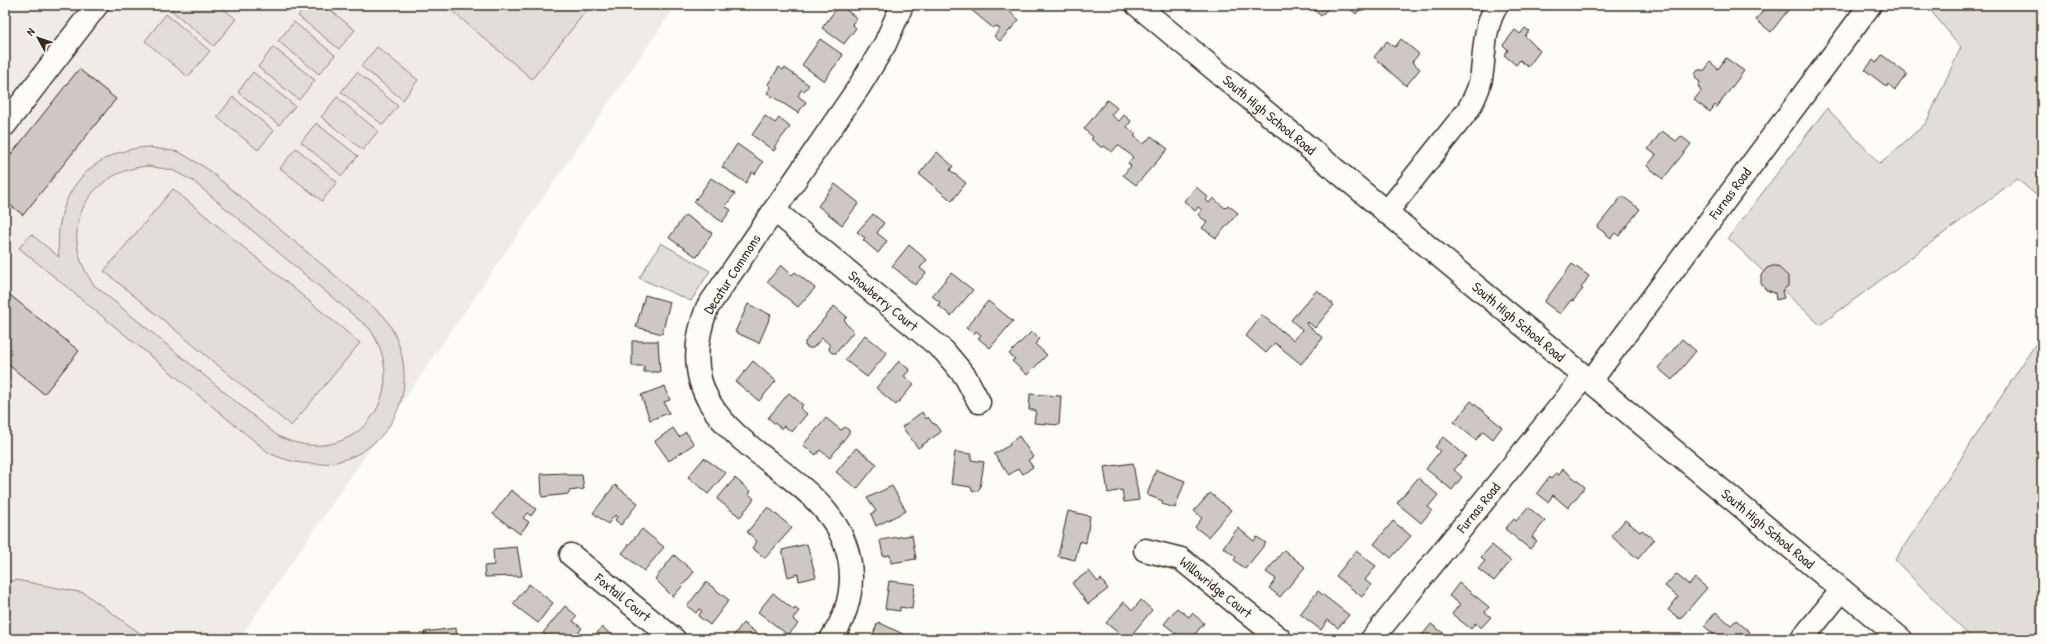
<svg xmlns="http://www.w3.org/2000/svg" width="2047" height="644" viewBox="0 0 2047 644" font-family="'Patrick Hand',sans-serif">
<rect width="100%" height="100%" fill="#fdfcf7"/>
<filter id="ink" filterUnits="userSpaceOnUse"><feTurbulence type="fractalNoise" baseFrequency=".025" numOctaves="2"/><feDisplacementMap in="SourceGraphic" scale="8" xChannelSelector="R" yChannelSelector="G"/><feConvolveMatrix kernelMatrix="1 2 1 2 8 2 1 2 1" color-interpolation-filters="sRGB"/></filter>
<g filter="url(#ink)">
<!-- built -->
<path fill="#efece7" d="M5 5H676L239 639H5Z"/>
<!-- green -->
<path fill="#e1ded7" stroke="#8e847a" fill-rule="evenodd" d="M175 5H219L236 19 214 46 171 10Z
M307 5H324L355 30 339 49 298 16Z
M445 5H591L532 79Z
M1926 5H2042V200L2017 179 1820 325 1728 238 1827 108 1880 164 1926 123 1961 47Z
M166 14 210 51 188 77 145 41Z
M294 22 335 55 319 74 278 41Z
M273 47 315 80 299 100 258 67Z
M377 47 418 80 403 100 361 66Z
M253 72 295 106 279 125 238 92Z
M357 72 398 106 383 125 341 92Z
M233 97 274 131 258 150 217 117Z
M337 97 378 131 363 150 321 117Z
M316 123 358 156 342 176 301 142Z
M147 147 179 152 206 168 384 316C443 401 363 497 269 453L19 248 31 234 59 257C53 197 86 152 147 147ZM147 166 172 170 193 181 370 329C415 397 351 472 278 436L94 285C56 233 84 173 147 166Z
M296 148 337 182 322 201 280 168Z
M173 189 360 343 291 426 104 271Z
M661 243 710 271 691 301 639 278Z
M2042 334V639H1972L1895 560Z
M16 580 84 593 148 639H5V582Z"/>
<!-- building -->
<path fill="#cdc8c2" stroke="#3b2a1e" d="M839 5 857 18 852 24 856 28 844 44 822 28Z
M972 5H1002L1019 20 1000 41 994 36 1000 29 996 26 993 28 969 8Z
M1308 5H1331L1321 16Z
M1346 5H1364L1356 14Z
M1767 5H1792L1771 32 1756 20Z
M1525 28 1529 31 1525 36 1540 51 1528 67 1520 60 1516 65 1504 55 1508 50 1503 45 1515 30 1520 34Z
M820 39 843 55 824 81 802 65Z
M1401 39 1419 54 1412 62 1420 69 1406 86 1374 57 1387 41 1395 47Z
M1882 55 1907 74 1895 90 1888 84 1887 87 1865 70 1873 60 1876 63Z
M1726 58 1744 71 1717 107 1715 105 1710 112 1694 100 1701 91 1698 86 1700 82 1696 79 1695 74 1698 70H1705L1710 62 1718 69Z
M779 67 783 70 785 68 809 85 804 91 801 90 798 96 806 102 798 113 767 93 771 87 768 84Z
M79 69 116 99 23 215 5 201V162Z
M1107 100 1117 108 1111 115 1119 121 1124 115 1131 121 1127 127 1136 134 1134 136 1144 144 1151 136 1168 149 1136 185 1123 175 1131 166 1128 163 1133 157 1118 145 1112 152 1104 146 1102 148 1091 139 1093 137 1084 129Z
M765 116 775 123 779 118 790 127 774 147 776 148 774 151 752 135Z
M1662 131 1676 141 1681 136 1691 144 1663 179 1647 166 1656 155 1648 149Z
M737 144 763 162 755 174 752 172 746 183 722 167Z
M937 152 953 166 950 170 966 183 952 201 919 174Z
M711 178 735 194 725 206 731 210 722 222 694 202Z
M835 184 859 203 842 225 818 206Z
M1196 187 1208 197 1206 200 1209 203 1213 198 1225 208 1228 205 1238 213 1216 238 1202 228 1207 222 1198 215 1202 210 1198 207 1195 211 1184 201Z
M1622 196 1640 209 1619 236 1615 233 1611 238 1597 227Z
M873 214 884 223 877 233 887 241 878 253 863 240 865 238 857 232Z
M685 215 712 233 697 257 669 238Z
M909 245 927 260 920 268 926 273 915 285 892 266Z
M1572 264 1589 276 1581 288 1583 289 1573 301 1571 300 1560 314 1544 302Z
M781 265 792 275 795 272 815 288 798 307 767 282Z
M1772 266H1777L1788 276V286L1782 291 1784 298 1776 300 1775 293 1766 290 1761 283V275L1767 268Z
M951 273 973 290 951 316 938 305 940 302 932 296Z
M1317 290 1334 305 1315 328 1308 322 1306 324 1323 338 1301 364 1275 343 1266 353 1246 336 1262 315 1293 340 1302 330 1291 320Z
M5 291 79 351 44 394 5 362Z
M645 295 670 302 662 334 636 327Z
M988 301 1013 321 990 348 978 338 981 335 976 331 974 334 966 328Z
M748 304 771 315 759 343 735 332Z
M834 306 847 317 844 320 846 322 845 323 854 331 836 353H832L829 350 830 345 822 338 813 348H809L805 346V342Z
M1032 331 1040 339 1035 344 1047 355 1027 375 1012 361 1015 359 1009 354Z
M865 335 887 353 867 377 845 360Z
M1682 339 1696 351 1672 380 1658 368Z
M632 341H658L660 372H644V366H632Z
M753 361 776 381 759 401 736 382Z
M899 361 910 370 904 376 914 384 896 405 876 388Z
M665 386 670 400 664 402 669 413 650 420 641 395Z
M789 393 803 405 800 408 807 414 792 432 784 426 782 429 768 418Z
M1030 394 1061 396 1059 425 1034 423 1036 410H1029Z
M1471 401 1502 427 1493 439 1483 431 1476 440 1454 422Z
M922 412 926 419 928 417 933 424 934 423 941 432 918 448 902 427Z
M826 418 841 430 845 427 849 430V433L830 458 820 450 816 455 803 445Z
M673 428 679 437 686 432 694 444 669 461 655 441Z
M1019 436 1033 457 1028 460 1033 467 1023 474 1019 468 1009 475 994 454 1010 445 1009 443Z
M1443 437 1466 456 1454 470 1462 477 1452 490 1426 469 1440 451 1435 447Z
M856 448 877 464 857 489 836 472Z
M955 452 972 454 971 460 984 462 980 488 977 491H972L971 487 951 484Z
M704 458 726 473 708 494 688 477Z
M1133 463 1139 500 1124 502 1122 490 1108 493 1104 467Z
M1563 469 1585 487 1568 508 1553 495 1548 502 1537 493 1549 477 1551 479 1556 473 1559 475Z
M1156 470 1185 481 1175 508 1162 504 1163 501 1147 495Z
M566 473 567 475H582L584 489 569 491V494L542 497 541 474Z
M735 478 751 492 749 494 754 499 740 517 717 499Z
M1418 478 1438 495 1428 507 1432 510 1421 523 1397 503Z
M615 485 638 503 621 525 615 520 617 517 615 515 608 524 593 513Z
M892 486 906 511 876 526 871 514 876 511 867 498Z
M511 490 536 509 531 516 527 513 523 518 529 522 520 534 493 514Z
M1210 493 1231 510 1208 537 1195 527 1202 518 1194 511Z
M768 507 792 528 765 558 752 548 757 541 747 532Z
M1528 507 1545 521 1532 537 1537 541 1530 549 1505 529 1514 519 1516 521Z
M1068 511 1090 516 1086 543 1080 541 1075 560 1058 556Z
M1625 520 1640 532 1642 530 1654 540 1638 559 1611 536Z
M1393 521 1411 536 1391 558 1374 544Z
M1238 528 1254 541 1257 537 1266 543 1245 569 1234 560 1236 557 1223 547Z
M642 529 664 547 644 571 622 553Z
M912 535 916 559 891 563 890 555 883 556 880 540Z
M807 544 816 577 799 581 798 574 788 577 782 550Z
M1492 545 1511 561 1494 581 1478 569 1485 561 1481 557Z
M517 547 522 576 485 577 484 566 494 565 493 549Z
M1284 550 1305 567 1280 597 1269 588 1276 579 1266 572Z
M1356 551 1376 566 1365 580 1371 585 1362 597 1336 576Z
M674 555 694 572 673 597 655 579Z
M1089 571 1098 582 1101 579 1108 589 1088 604 1072 583Z
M1676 574 1689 585 1695 578 1707 588 1680 619 1668 610 1678 597 1665 586Z
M889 581 915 584 912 609 900 607V611L885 609Z
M706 582 729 600 710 625 698 616 702 611 699 609 696 613 687 606Z
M1459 583 1489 607 1485 612 1491 617 1481 628 1475 623 1471 629 1452 614 1460 604 1449 596Z
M529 584 553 603 538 623 513 604Z
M1318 591 1349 615 1338 628 1328 620 1321 630 1300 614Z
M773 593 794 610 795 608 799 611 793 619 798 624 788 635 758 612Z
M1141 600 1152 610 1128 639H1126L1106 623 1124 602 1133 610Z
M565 606 577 616 573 621 582 628 574 639H550L543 633Z
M1177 608 1189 617 1192 613 1204 623 1191 639H1183L1164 624Z
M1716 612 1731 625 1736 620 1750 632 1746 637 1748 639H1719L1704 626Z
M878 622 909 637V639H873L872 637Z
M743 623 765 639H731Z
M1431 624 1450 638 1449 639H1414L1417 636 1420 638Z
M602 627 613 636 611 639H592Z
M456 628 457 639H425L424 632Z"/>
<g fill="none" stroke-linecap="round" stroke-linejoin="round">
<defs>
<g id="minor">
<path d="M5 125 97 5"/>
<path id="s1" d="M774 210 944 351 965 376 979 402"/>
<path d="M1386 213 1468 110C1475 98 1481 85 1482 72 1485 47 1484 27 1497 5"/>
<path id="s2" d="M1590 382 1870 5"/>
<path id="s3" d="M1145 550 1181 559 1280 639"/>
<path id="s4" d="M571 555 674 639"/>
<path d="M831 639C844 620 851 600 851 577 850 457 651 455 707 308L859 87 885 44 902 5"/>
<path id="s5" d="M1372 639 1584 377"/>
<path d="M1802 639 1842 590"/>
</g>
<g id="major">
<path id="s6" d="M1137 5 1901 639"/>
</g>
</defs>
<!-- minor casing -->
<use href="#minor" stroke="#3b2a1e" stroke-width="25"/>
<!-- major casing -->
<use href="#major" stroke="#3b2a1e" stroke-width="25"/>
<!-- minor -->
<use href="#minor" stroke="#fdfcf7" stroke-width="22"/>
<!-- major -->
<use href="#major" stroke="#fdfcf7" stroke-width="22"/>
</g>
</g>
<g text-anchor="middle" stroke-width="3.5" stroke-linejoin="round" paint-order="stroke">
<!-- street labels -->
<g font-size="14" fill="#3b2a1e" stroke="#fdfcf7">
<text dy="5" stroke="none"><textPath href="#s6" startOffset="172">South High School Road</textPath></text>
<text dy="5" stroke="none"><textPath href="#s2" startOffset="235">Furnas Road</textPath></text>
<text transform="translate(732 274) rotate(-57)" y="5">Decatur Commons</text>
<text dy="5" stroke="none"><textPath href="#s1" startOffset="142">Snowberry Court</textPath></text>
<text dy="5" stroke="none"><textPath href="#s6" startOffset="496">South High School Road</textPath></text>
<text dy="5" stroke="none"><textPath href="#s5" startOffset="169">Furnas Road</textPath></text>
<text dy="5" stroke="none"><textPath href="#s6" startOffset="820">South High School Road</textPath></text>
<text dy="5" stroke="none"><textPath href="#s3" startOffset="82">Willowridge Court</textPath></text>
<text dy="5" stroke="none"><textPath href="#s4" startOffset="67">Foxtail Court</textPath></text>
</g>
</g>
<!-- margin -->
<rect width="2047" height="644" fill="none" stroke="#fdfcf7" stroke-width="20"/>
<rect x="10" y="10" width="2027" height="624" fill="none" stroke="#3b2a1e" stroke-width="1.5" filter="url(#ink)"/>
<!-- north arrow -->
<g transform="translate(38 38) rotate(310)" stroke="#fdfcf7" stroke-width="3" paint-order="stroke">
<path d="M0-3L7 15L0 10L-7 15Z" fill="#3b2a1e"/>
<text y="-6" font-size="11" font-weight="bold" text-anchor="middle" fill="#3b2a1e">N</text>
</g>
</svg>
